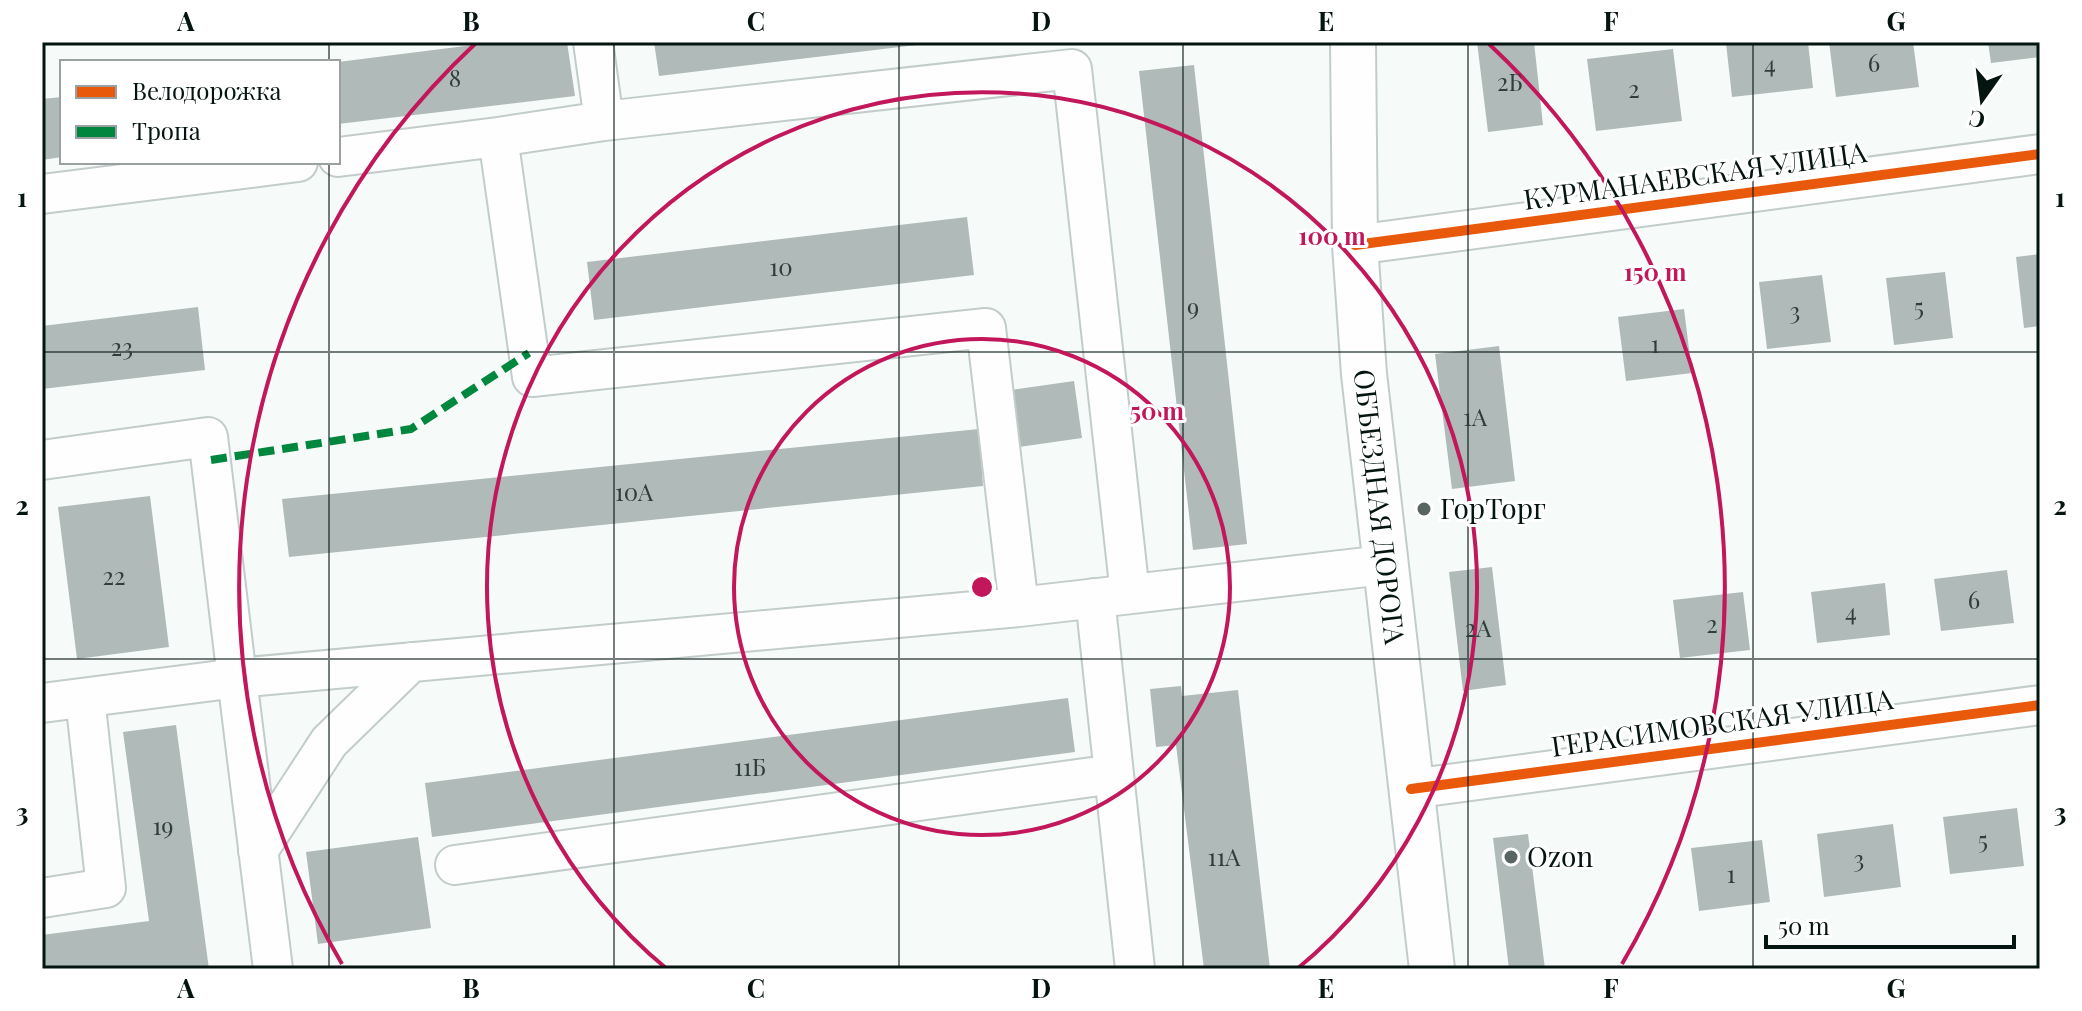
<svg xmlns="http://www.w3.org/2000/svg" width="2082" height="1011" viewBox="0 0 2082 1011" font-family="'Playfair Display',serif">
<rect width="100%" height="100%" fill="#f6fbfa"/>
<!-- building -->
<path fill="#b0bbb9" d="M497 42H567L575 96 338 124V62Z
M654 42H925V44L659 76Z
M1477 42H1534L1543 125 1488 132Z
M1808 42 1813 88 1732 97 1726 43Z
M1829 42H1913L1919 87 1836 97Z
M1988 42H2040V57L1991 63Z
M1673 49 1682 121 1596 131 1587 59Z
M1194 65 1247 544 1193 550 1139 71Z
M62 97V157L42 160V99Z
M967 217 974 275 594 320 587 262Z
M2040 254V326L2024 328 2016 257Z
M1945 272 1953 338 1894 345 1886 278Z
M1822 275 1831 342 1767 349 1759 282Z
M198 307 205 370 42 389V326Z
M1684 309 1692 373 1626 381 1618 317Z
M1499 346 1515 481 1452 489 1435 354Z
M1074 381 1082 438 1019 447 1011 390Z
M979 429 983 486 289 557 282 499Z
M150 496 169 647 77 659 58 507Z
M1492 567 1506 685 1463 691 1449 572Z
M2007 570 2014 623 1941 631 1934 579Z
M1885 583 1890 635 1817 643 1811 592Z
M1743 592 1750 650 1680 658 1673 600Z
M1181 686 1182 696 1238 690 1270 969H1204L1176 745 1156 747 1150 689Z
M1068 698 1075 752 432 837 425 783Z
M176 725 209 969H42V935L149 921 123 732Z
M2017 808 2024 866 1950 874 1943 817Z
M1893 824 1901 887 1824 897 1817 834Z
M1528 834 1545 969H1509L1493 838Z
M418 837 431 928 318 944 306 852Z
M1762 840 1770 902 1699 911 1691 848Z"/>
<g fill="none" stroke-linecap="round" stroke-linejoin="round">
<defs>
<path id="minor" d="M593 42 604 121 498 137 532 377 986 328 1019 607
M604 121 1072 69 1130 594
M338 157 498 137
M42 194 298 162
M1355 245 2040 154
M42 460 208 437 237 678 42 703
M1095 598 1135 969
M1411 789 2040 705
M258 851 329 742 411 662
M455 865 1114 774
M42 898 106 888 85 698
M273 969 237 678 1019 607 1384 565"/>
<g id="major">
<path id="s1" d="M1353 42 1355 245 1364 374 1432 969"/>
</g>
</defs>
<!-- minor casing -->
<use href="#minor" stroke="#c2cdcb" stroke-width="42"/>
<!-- major casing -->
<use href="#major" stroke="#c2cdcb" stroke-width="48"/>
<!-- minor -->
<use href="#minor" stroke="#fefefe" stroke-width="38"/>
<!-- major -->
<use href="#major" stroke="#fefefe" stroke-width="44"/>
<!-- quiet -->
<path stroke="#00873e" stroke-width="8" stroke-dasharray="16 8" stroke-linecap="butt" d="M211 460 411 429 529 353"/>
<defs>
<path id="cycleway" d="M1355 245 2040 154
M1411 789 2040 705"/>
</defs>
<!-- cycleway casing -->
<use href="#cycleway" stroke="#fff" stroke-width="15"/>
<!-- cycleway -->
<use href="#cycleway" stroke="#e8590c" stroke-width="10"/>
</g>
<!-- grid -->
<path fill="none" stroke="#041411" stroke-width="2" stroke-opacity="0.55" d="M329 42V62M614 42V969M899 42V969M1183 42V969M1468 42V969M1753 42V969M329 162V969M42 352H2040M42 659H2040"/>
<!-- distance rings -->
<g fill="none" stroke="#c2185b" stroke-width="4">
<circle cx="982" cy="587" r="248"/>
<path d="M667 969A495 495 0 1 1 1297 969"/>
<path d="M342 964A743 743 0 0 1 475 44M1489 44A743 743 0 0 1 1622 964"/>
</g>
<!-- markers -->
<g fill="#596563" stroke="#fff" stroke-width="3">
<circle cx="1424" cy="509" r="8"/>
<circle cx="1511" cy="857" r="8"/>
</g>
<g text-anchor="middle" stroke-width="6" stroke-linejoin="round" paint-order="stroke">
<!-- number labels -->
<g font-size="24" fill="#2f3e3b">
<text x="1874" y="72">6</text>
<text x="1770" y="73">4</text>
<text x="455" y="87">8</text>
<text x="1510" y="91">2Б</text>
<text x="1634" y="98">2</text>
<text x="781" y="276">10</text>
<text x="1193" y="316">9</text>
<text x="1919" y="316">5</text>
<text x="1795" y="320">3</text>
<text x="1655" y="353">1</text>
<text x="122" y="356">23</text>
<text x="1475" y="426">1А</text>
<text x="634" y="501">10А</text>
<text x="114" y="585">22</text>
<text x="1974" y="609">6</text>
<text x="1851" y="621">4</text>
<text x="1712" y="633">2</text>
<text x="1478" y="637">2А</text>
<text x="750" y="776">11Б</text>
<text x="163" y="835">19</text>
<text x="1983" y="849">5</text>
<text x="1224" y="866">11А</text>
<text x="1859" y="868">3</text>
<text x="1731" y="883">1</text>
</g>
<!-- street labels -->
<g font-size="28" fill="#041411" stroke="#fff">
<text transform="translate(1695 176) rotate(-8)" y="10">КУРМАНАЕВСКАЯ УЛИЦА</text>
<text dy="10" stroke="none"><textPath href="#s1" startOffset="466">ОБЪЕЗДНАЯ ДОРОГА</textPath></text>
<text transform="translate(1722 723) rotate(-8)" y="10">ГЕРАСИМОВСКАЯ УЛИЦА</text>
</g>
<!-- poi labels -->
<g font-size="28" fill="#041411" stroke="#fff" text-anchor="start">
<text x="1440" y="519">ГорТорг</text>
<text x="1527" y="867">Ozon</text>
</g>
</g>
<circle cx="982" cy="587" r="12" fill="#c2185b" stroke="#fff" stroke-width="4"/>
<g font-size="24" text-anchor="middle" font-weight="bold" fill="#c2185b" stroke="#fff" stroke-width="6" stroke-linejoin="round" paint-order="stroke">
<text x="1332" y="245">100 m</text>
<text x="1655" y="281">150 m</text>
<text x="1157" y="420">50 m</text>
</g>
<!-- border -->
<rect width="2082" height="1011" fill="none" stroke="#ffffff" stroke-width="88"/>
<!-- legend -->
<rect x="60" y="60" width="280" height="104" fill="#ffffff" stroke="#9ba1a0" stroke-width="2"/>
<rect x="76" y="86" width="40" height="12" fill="#e8590c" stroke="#9ba1a0" stroke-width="2"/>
<text x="132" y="100" font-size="24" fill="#041411">Велодорожка</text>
<rect x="76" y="126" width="40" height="12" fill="#00873e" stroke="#9ba1a0" stroke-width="2"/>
<text x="132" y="140" font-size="24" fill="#041411">Тропа</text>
<!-- north arrow -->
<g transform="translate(1982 100) rotate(194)" stroke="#ffffff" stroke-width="6" paint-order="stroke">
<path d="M0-6L14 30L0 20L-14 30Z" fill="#041411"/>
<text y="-12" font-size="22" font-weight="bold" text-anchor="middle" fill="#041411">С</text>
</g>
<!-- scale -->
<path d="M1766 935v12h248v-12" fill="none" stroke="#041411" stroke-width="4"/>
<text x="1778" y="935" font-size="24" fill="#041411" stroke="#ffffff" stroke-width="6" paint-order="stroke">50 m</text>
<rect x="44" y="44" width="1994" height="923" fill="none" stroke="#041411" stroke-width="3"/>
<g font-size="26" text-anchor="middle" font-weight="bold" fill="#041411">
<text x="186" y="31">A</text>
<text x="471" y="31">B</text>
<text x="756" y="31">C</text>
<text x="1041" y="31">D</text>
<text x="1326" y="31">E</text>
<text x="1611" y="31">F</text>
<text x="1896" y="31">G</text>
<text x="22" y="207">1</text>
<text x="2060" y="207">1</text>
<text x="22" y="515">2</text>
<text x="2060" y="515">2</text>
<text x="22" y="822">3</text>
<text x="2060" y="822">3</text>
<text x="186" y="998">A</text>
<text x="471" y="998">B</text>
<text x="756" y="998">C</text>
<text x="1041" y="998">D</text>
<text x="1326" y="998">E</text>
<text x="1611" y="998">F</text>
<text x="1896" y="998">G</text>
</g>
</svg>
